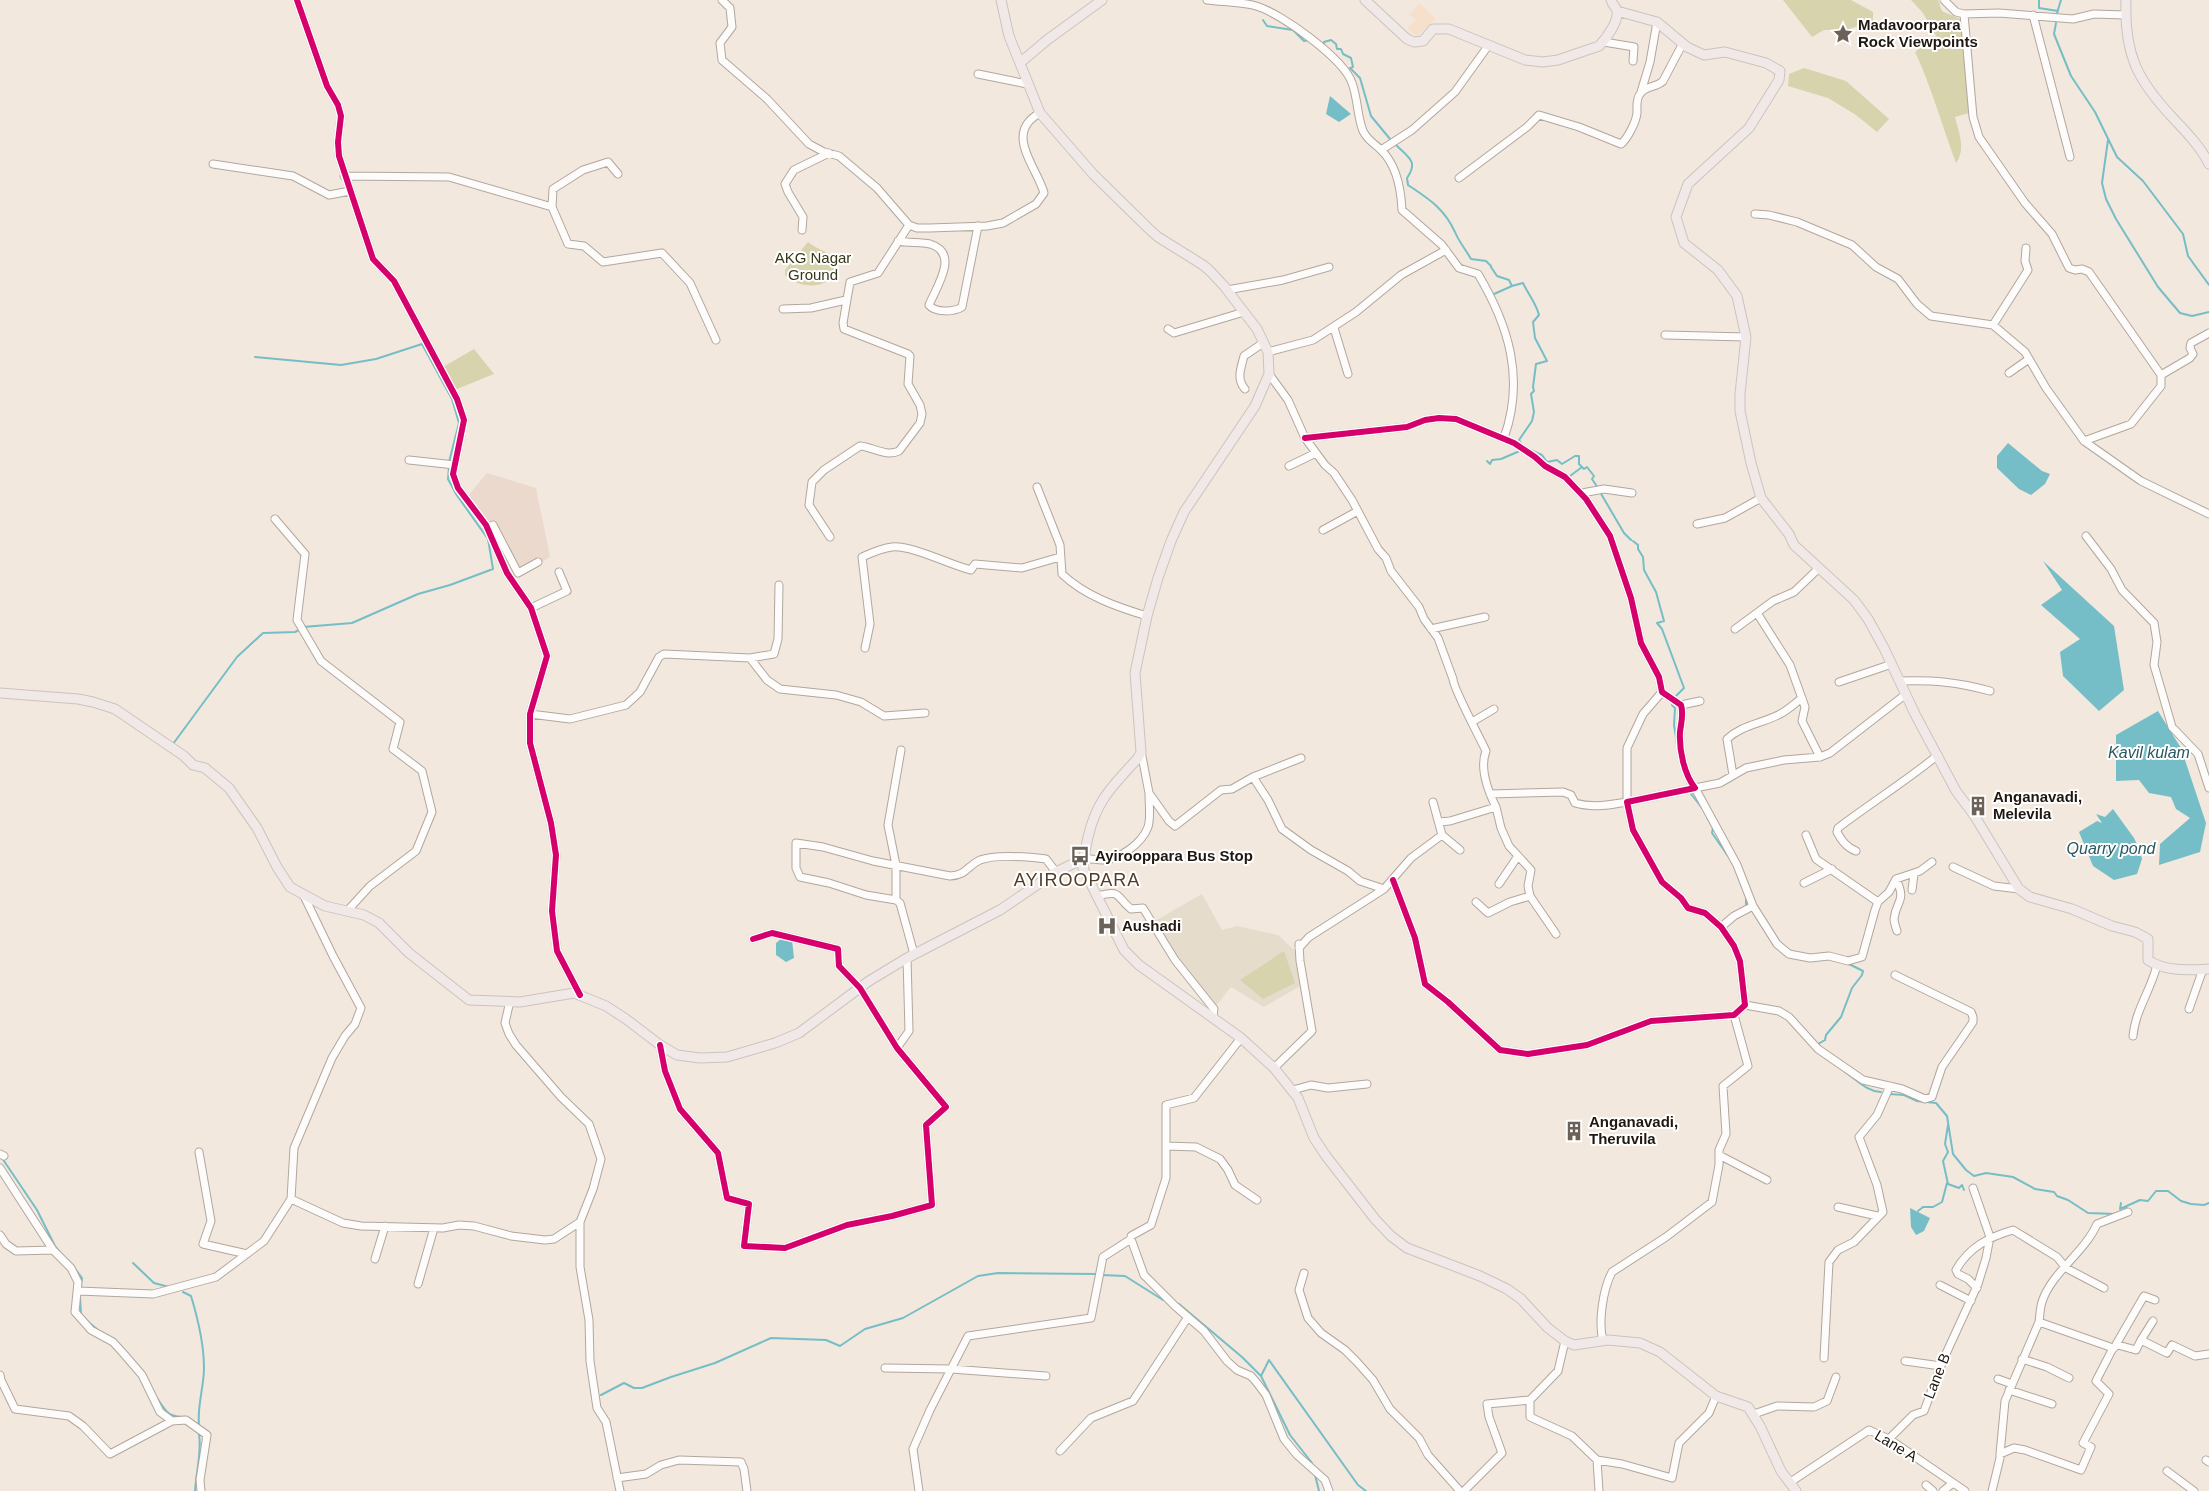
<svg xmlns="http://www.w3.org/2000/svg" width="2209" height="1491" viewBox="0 0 2209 1491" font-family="Helvetica,sans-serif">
<rect width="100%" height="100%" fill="#f3e8dd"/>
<!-- built -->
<path fill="#f6e0cb" d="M1419 3 1436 19 1417 36 1407 29 1416 19 1409 15Z"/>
<!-- education -->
<path fill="#e6dccb" d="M1202 894 1222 930 1237 926 1278 935 1295 951 1302 985 1264 1007 1231 987 1213 1010 1148 925Z"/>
<!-- medical -->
<path fill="#ebd9ce" d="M487 473 536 488 550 557 518 578 488 523 468 496Z"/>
<!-- green -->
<path fill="#d6d3ad" d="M1783 0H1851L1873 12V21L1846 30H1824L1812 37Z
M1911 0H1938L1942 11 1962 20 1969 113 1955 117C1959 132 1966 150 1956 163 1942 126 1932 88 1915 52L1922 46 1935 48 1938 39 1923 13Z
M1804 68 1846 81 1889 119 1877 132 1856 115 1828 98 1788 86 1789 74Z
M808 242C818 250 829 251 837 262V271C834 275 830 280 826 282 813 289 795 285 785 275V270Z
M474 349 494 374 457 389 443 367Z
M1284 951 1295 983 1263 999 1240 980Z"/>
<!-- water -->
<path fill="#76bec7" d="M1330 96 1351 114 1339 122 1326 114Z
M2008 443 2042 471 2050 474 2045 484 2031 495 2019 489 1997 468V456Z
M2043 561 2114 626 2124 690 2099 711 2063 676 2060 652 2080 639 2041 605 2062 590Z
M2158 711 2181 748 2206 823 2200 852 2159 865 2160 844 2190 818 2176 809 2171 797 2149 793 2139 780 2116 781V735Z
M2113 809 2134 838 2140 851 2142 859 2137 874 2114 880 2093 866 2079 832 2097 821 2102 823 2096 814 2105 817Z
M787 934 792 940 794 958 786 962 776 955V943Z
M1910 1208 1930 1218 1924 1231 1916 1235 1911 1227Z"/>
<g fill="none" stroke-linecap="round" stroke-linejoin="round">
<!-- stream -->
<path stroke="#76bec7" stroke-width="2" d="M2039 0V8L2058 11
M2057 13 2061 0
M1263 20 1267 26 1293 30 1304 41 1309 40
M2056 23 2054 34 2071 76 2095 112 2117 157 2143 181 2183 234 2188 256 2209 285
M1324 46V42L1331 40 1336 44 1337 49H1341L1343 54 1351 58 1353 67 1350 68 1360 78 1371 116 1390 139
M2108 140 2102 183 2106 199 2116 219 2158 287 2180 313 2192 316 2209 312
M1395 144C1408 157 1419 161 1407 178L1408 185C1429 199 1444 208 1455 232 1459 242 1466 250 1471 259L1486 261 1491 266
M1491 267 1497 276 1509 280 1512 286 1523 283C1528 294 1536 303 1539 315L1533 322 1535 338 1547 361 1536 364 1533 387 1534 391 1531 394 1534 412 1532 421 1519 440 1522 445
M1494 294 1512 286
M255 357 341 365 376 359 422 344 452 399 459 423 449 462
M1528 449 1542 455 1547 462 1557 460 1562 464 1575 456H1579V464L1584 469
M1487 461 1490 464 1492 460 1501 459 1522 450
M1570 476 1582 467 1584 469 1587 467 1594 476 1592 479 1598 488
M1600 492 1624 533 1631 540
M1633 541 1638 545V549L1643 557 1644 570 1656 592 1664 621 1657 623 1662 629 1684 688 1675 697
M303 627 352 623 418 594 450 585 493 569 488 539 456 494 448 479 449 466
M1672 700V705L1675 708 1674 725 1678 750
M173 744 237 657 263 633 295 632 299 630
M1685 776 1691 794 1703 809
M1707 817 1713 828 1712 833 1728 856
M1746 905V896
M1818 1044 1825 1040 1826 1035 1841 1017 1852 988 1862 975 1863 971 1849 964
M1845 1072C1857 1080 1866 1091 1881 1092
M1889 1094 1904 1095 1917 1101 1936 1103 1947 1116 1953 1154 1966 1170 1974 1176 1986 1173 2013 1177 2035 1189 2054 1192 2057 1196 2068 1200 2088 1213 2116 1214
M1948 1125 1945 1144 1948 1152 1943 1161 1948 1184 1959 1188 1962 1185 1964 1190
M2 1158 37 1210 55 1246 63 1256
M2121 1203 2120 1209 2140 1200 2148 1201 2156 1191H2168L2181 1201 2191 1204 2204 1205 2209 1203
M2124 1210 2128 1205
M1918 1211 1923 1207H1933L1942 1202 1947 1183
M133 1263 154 1283 169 1287
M73 1266 82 1278 81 1284
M1101 1275 1125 1276 1163 1300
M183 1292 191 1296C198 1319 204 1343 204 1368 204 1387 197 1406 199 1425
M80 1296 81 1315
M1179 1304 1242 1357 1261 1376 1269 1360 1358 1485 1366 1491
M86 1320 98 1330
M1261 1376 1290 1435 1312 1463
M601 1395 624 1383 634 1388H642L671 1377 715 1363 771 1338 826 1340 840 1346 865 1329 903 1318 978 1276 998 1273 1096 1274
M157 1398C167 1413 168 1417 186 1417
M1315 1475 1319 1491
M195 1491C196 1473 202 1451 199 1434"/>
<defs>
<path id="minor" d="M297 0 327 86 338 105 341 116 338 142 339 156 373 259 394 281 457 399 464 420 453 474 458 488 486 525 507 573 531 608 547 656 530 714V743L551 823 556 855 552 911 557 951 580 995
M722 0 730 8 732 27 720 43 722 60 767 99 809 144 824 152 839 156 877 188 909 225 917 228H930L987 226 1003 223 1036 204 1044 193C1037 167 1003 133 1040 113
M1207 0C1222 2 1243 2 1256 6 1281 13 1344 59 1352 83 1358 99 1357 116 1363 131 1368 141 1374 143 1381 150 1397 165 1401 189 1402 210L1442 245 1459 268 1478 274C1509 326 1525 379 1504 438
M1944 0 1956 12 1964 14 1999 13 2073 19 2094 14 2125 15
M1964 14 1973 117 1979 137 2025 203 2052 234 2069 268 2075 270 2082 269 2089 272 2161 375
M2033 15 2070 157
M1604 42 1634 47 1633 61
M978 74 1027 84
M1641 92 1650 62 1657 22
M1381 150 1412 130 1455 92 1488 46
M213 164 293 176 329 195 350 191
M344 176 449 177 552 207 568 244 584 246 603 262 662 253 690 283 716 340
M1459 178 1527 127 1539 115 1579 127 1621 144C1628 138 1636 122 1637 113 1637 107 1636 99 1640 94 1646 85 1656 88 1663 81L1683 43
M552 207 553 189 583 170 608 162 618 174
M1755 214 1769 215 1797 222 1852 245 1876 267 1898 279 1917 304 1931 316 1993 325 2025 352 2046 388 2084 441 2141 481 2209 514
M802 230 803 217 788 192 785 184 794 170 829 153
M898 241C909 243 921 242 930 244 960 253 937 286 929 305 935 313 954 312 962 307L978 226
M1227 290 1283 280 1329 267
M783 309 811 308 846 300
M1993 325 2028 270 2025 261 2026 248
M1334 328 1348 374
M1168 329 1174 333 1244 312
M1665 335 1746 337
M1268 352 1313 340 1356 312 1401 275 1446 250
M2009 373 2029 359
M1269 374 1288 400 1305 438 1325 465 1334 473 1352 500 1378 549 1386 558 1391 571 1419 607 1424 619 1438 638 1453 679C1453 688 1480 738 1486 751 1479 769 1488 791 1496 807
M1245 389C1236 379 1241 368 1244 356L1263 343
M1305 438 1407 427 1425 420 1439 418 1456 419 1514 443 1535 457 1545 466 1565 477 1586 499 1610 536 1631 598 1641 643 1659 677 1662 692 1681 705C1684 714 1681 723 1680 732 1679 750 1684 774 1695 788L1627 802 1633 830 1662 882 1681 898 1688 908 1705 913 1721 927 1734 946 1740 961 1745 1005 1734 1015 1651 1021 1587 1045 1528 1054 1500 1050 1448 1002 1425 984 1415 938 1393 880
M2084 441 2131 424 2161 386V375L2190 358 2193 354 2190 348 2191 343 2209 333
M409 460 455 465
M1289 466 1316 453
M1037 487 1060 545 1062 574C1085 596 1117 607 1147 616
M1582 493 1604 489 1632 493
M275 519 305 554 297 620 321 661 400 722 393 749 422 771 432 812 416 851 370 886 348 910
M1697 524 1725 518 1761 498
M487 528 493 525 518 573 538 562
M1323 530 1356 512
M2086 536 2111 569 2122 590 2154 623 2157 642 2154 665 2172 727 2198 754 2209 788
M830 537 809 505 812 482 824 470 860 446C873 447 886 457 899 451L920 423 922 414 920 405 908 384 910 356 908 354 844 329 843 323 850 282 878 273 909 225
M531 608 567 591 559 572
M1757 613 1790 665 1805 707 1802 721 1820 757
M1431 629 1485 617
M1735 629 1773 601 1794 592 1819 568
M865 648 870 624 862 557C871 553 882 548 892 547 912 545 950 565 971 570L975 564 1022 568 1060 557
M750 658 767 680 780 689 836 695 861 702 884 716 925 713
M1900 681C1934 680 1957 682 1990 691
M1839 682 1892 664
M1906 694 1830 753 1820 757 1784 760 1746 768 1720 783 1695 788 1737 865 1753 906 1777 944 1789 954 1810 958 1829 956 1848 961 1862 957 1875 910 1878 902 1889 892 1896 879 1920 871 1932 862
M1681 705 1700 701
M530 714 570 719 626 705 640 692 659 657 664 654 750 658 774 654 778 639 779 585
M1472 722 1494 709
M1141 751 1149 793 1169 821 1175 826 1221 790 1232 789 1253 777
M1301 758 1253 777 1268 800 1282 829 1311 850 1348 871 1360 881 1384 889
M1733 775 1727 739C1742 725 1761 724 1780 714 1788 710 1795 703 1802 698
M1490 794 1563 792 1571 795 1575 803C1592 808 1610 805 1627 802V748L1643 714 1662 692
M1433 802 1442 835
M1439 822 1450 821 1496 807 1501 828 1509 846 1531 870 1528 886 1530 896 1556 934
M1806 835 1816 859 1878 902
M1856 851C1846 847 1842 841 1837 832L1838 828C1871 803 1906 781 1938 755
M1083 859C1090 858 1096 860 1102 860 1120 860 1142 843 1148 827 1151 818 1149 805 1149 795
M1953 867 1994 886 2019 889
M1896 879C1907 902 1896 900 1894 919 1894 922 1896 928 1897 931
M1804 883 1832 869
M1499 884 1518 856
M1912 890 1914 874
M1098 896C1121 889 1116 897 1131 909L1143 908 1175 960 1214 1009 1213 1017
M896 900V865L888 825 901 750
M1476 902 1488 913 1510 902 1530 896
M1721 927 1734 916 1753 906
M1299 948 1309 937 1384 889 1411 858 1442 835 1460 850
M914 954 900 903 896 900 866 895 829 883 800 877 796 868V843L823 847 873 861 950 876C967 875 967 866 980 860 996 854 1029 857 1046 859L1056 872
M510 1001 505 1023 509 1034 516 1045 561 1097 589 1124 601 1159 593 1189 580 1222V1267L589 1320 590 1361 597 1408 606 1422 620 1491
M1745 1005 1779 1011 1789 1017 1818 1049 1863 1080 1902 1089 1925 1099 1932 1097 1942 1067 1973 1022V1017L1971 1012 1895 975
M2189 1009 2203 969
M2133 1036C2135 1011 2151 990 2157 965
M1241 1038 1194 1098 1166 1105V1178L1151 1225 1131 1236V1239L1144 1275 1175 1306 1204 1331 1227 1361 1237 1370 1251 1376 1257 1383 1266 1395 1284 1439 1297 1455 1325 1480 1329 1491
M660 1045 665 1071 680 1109 718 1153 727 1198 749 1204 744 1246 785 1248 847 1225 892 1216 932 1205 926 1125 946 1107 897 1048 860 988 839 966 838 949 772 933 753 939
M897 1048 909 1031 907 958
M1274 1068 1312 1031 1300 961 1299 944
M1293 1090 1311 1085 1328 1088 1367 1084
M1167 1146 1196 1147 1220 1159 1228 1170 1235 1185 1257 1200
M199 1152 211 1221 203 1244 247 1254
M0 1154 4 1156
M1719 1155 1767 1180
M0 1168 53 1250
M291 1199 343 1223 361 1226 443 1228 459 1225 474 1226 511 1236 545 1240 554 1239 580 1222
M1838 1207 1877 1216
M0 1235 6 1244 16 1251 53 1250 71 1268 78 1282 75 1312 91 1330 113 1342 123 1353 142 1375 160 1412 172 1421 186 1420 207 1435 200 1480 201 1491
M375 1259 385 1226
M1304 1273 1299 1290 1308 1318 1321 1333 1345 1350 1357 1362 1373 1380 1390 1409 1419 1438 1428 1455 1460 1491
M418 1284 434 1228
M1940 1285 1971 1301
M1977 1288 1968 1279 1958 1274 1956 1270C1969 1247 1989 1237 2013 1230L2057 1257 2066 1268 2104 1288
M78 1291 153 1294 216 1277 264 1241 291 1199 294 1148 332 1058 345 1036 355 1024 361 1008 333 956 304 896
M2039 1322C2040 1315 2040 1308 2042 1302 2051 1273 2085 1252 2097 1224L2128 1212
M2141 1340 2153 1321
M1603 1341C1598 1322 1603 1289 1612 1272L1666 1237 1712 1202 1719 1165V1150L1726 1134 1723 1086 1748 1066 1734 1015
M2113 1348 2118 1345 2136 1350 2141 1340 2167 1353 2172 1345 2195 1356 2209 1354
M2114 1348 2144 1296 2155 1300
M1824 1358 1829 1262 1838 1250 1854 1242 1883 1212 1877 1185 1859 1137 1877 1115 1890 1086
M2022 1359 2047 1367 2069 1378
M1905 1361 1941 1366
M885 1368 951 1369 1046 1376
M0 1375 1 1380 15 1409 69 1416 83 1426 110 1454 172 1421
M1998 1379 2012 1384
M2009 1390 2052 1404
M1530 1400V1417L1572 1436 1597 1460 1622 1464 1672 1478 1679 1443 1709 1413 1716 1396
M1754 1414 1777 1406 1814 1407 1827 1401 1836 1377
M1889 1439 1913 1415 1924 1411 1944 1358 1978 1284 1986 1258 1990 1237 1973 1188
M1060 1451 1091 1418 1133 1401 1188 1317
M1597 1460 1599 1491
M2206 1460 2209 1462
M2167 1471 2194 1491
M617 1478 646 1474 661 1465 679 1460 741 1462 744 1469 747 1491
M1789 1483 1869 1430 1889 1439 1965 1491
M1926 1485 1933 1491
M919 1491 913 1449 930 1410 968 1336 1091 1318 1103 1257 1131 1239
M1464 1491 1502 1453 1489 1417 1487 1404 1530 1400 1558 1371 1565 1341
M1943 1491 1953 1483
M1992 1491 2000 1458V1454L2005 1401 2039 1322 2113 1348 2096 1381 2109 1394 2083 1443 2091 1447 2081 1470 2025 1450 2014 1448 2000 1454"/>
<path id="major" d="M1001 0 1009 36 1040 113 1093 174 1148 228 1158 237 1203 265 1210 271 1224 286 1257 329 1268 352 1269 374 1255 406 1184 512 1171 541 1158 578 1147 616 1135 673 1141 752 1138 758C1113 786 1097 799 1088 837 1086 848 1083 857 1083 868L1124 950 1139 965 1241 1038 1274 1068 1298 1098 1314 1138 1326 1156 1375 1219 1391 1236 1407 1248 1480 1276 1507 1289 1521 1299 1548 1328 1565 1341 1574 1345 1608 1340 1640 1343 1660 1352 1716 1396 1748 1407 1760 1426 1781 1471 1796 1491
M1365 0 1407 39 1414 42 1423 41 1433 29H1449L1525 60 1543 62 1558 60 1599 46C1606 39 1619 21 1617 11 1616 7 1612 4 1611 0
M2126 0C2124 54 2137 80 2173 118 2186 132 2201 147 2209 164
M1617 11 1657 22 1687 47 1704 55 1725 52 1766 63 1780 71 1779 80 1749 128 1688 184 1676 217 1684 243 1718 270 1737 296 1746 337 1740 394V411L1751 463 1761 498 1789 534 1794 545 1854 600 1868 619 1884 648 1915 714 1956 791 1974 815 2019 889 2030 897 2072 909 2112 926 2135 932 2148 939V960C2165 972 2190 970 2209 969
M1021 62 1047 40 1102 0
M0 693 78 699 93 702 115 709 184 756 193 765 205 768 229 788 257 828 277 867 290 887 325 906 364 915 379 923 409 953 469 1000 520 1002 574 993 606 1006 626 1019 660 1045 677 1055 700 1058 727 1057 775 1043 799 1033 869 981 907 958 1000 910 1056 872 1083 859"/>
</defs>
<!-- minor casing -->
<use href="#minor" stroke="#b0a79e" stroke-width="9"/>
<!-- major casing -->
<use href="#major" stroke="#cac4bf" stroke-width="11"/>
<!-- minor -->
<use href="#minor" stroke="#fdfcfa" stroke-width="7"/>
<!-- major -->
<use href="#major" stroke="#f1e8e8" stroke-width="9"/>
<defs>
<path id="cycleway" d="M297 0 327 86 338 105 341 116 338 142 339 156 373 259 394 281 457 399 464 420 453 474 458 488 486 525 507 573 531 608 547 656 530 714V743L551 823 556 855 552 911 557 951 580 995
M1305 438 1407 427 1425 420 1439 418 1456 419 1514 443 1535 457 1545 466 1565 477 1586 499 1610 536 1631 598 1641 643 1659 677 1662 692 1681 705C1684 714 1681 723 1680 732 1679 750 1684 774 1695 788L1627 802 1633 830 1662 882 1681 898 1688 908 1705 913 1721 927 1734 946 1740 961 1745 1005 1734 1015 1651 1021 1587 1045 1528 1054 1500 1050 1448 1002 1425 984 1415 938 1393 880
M660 1045 665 1071 680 1109 718 1153 727 1198 749 1204 744 1246 785 1248 847 1225 892 1216 932 1205 926 1125 946 1107 897 1048 860 988 839 966 838 949 772 933 753 939"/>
</defs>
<!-- cycleway casing -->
<use href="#cycleway" stroke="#fff" stroke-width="9"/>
<!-- cycleway -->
<use href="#cycleway" stroke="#d6006c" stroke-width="6"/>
</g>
<!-- icons -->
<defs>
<symbol id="sight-bare" viewBox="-9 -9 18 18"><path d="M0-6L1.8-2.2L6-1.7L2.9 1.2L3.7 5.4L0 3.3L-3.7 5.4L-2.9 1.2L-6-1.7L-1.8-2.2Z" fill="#6a6158" stroke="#fff" stroke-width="2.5" paint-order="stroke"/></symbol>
<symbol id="building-bare" viewBox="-9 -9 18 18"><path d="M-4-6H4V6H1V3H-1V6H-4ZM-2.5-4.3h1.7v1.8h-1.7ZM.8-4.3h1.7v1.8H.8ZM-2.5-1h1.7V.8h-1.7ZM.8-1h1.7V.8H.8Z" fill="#6a6158" stroke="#fff" stroke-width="2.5" paint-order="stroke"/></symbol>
<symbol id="bus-bare" viewBox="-9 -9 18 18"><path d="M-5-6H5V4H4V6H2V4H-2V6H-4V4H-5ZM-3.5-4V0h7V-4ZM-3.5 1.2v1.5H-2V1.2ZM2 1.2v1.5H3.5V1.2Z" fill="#6a6158" stroke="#fff" stroke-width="2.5" paint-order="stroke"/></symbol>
<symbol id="hospital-bare" viewBox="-9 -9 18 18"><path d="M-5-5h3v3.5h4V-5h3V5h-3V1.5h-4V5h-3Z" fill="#6a6158" stroke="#fff" stroke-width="2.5" paint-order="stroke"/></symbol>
</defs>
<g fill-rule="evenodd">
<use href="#sight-bare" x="1829" y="20" width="28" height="28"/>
<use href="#building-bare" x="1964" y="792" width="28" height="28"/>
<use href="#bus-bare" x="1066" y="842" width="28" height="28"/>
<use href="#hospital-bare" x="1093" y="912" width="28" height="28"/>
<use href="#building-bare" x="1560" y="1117" width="28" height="28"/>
</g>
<g text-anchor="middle" stroke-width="4" stroke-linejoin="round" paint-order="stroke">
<!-- poi labels -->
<g font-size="15" font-weight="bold" fill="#201810" stroke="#fff" text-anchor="start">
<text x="1858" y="30">Madavoorpara<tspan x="1858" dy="17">Rock Viewpoints</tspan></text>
<text x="1993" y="802">Anganavadi,<tspan x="1993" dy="17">Melevila</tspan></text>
<text x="1095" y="861">Ayirooppara Bus Stop</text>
<text x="1122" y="931">Aushadi</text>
<text x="1589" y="1127">Anganavadi,<tspan x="1589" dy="17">Theruvila</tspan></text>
</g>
<!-- park labels -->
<g font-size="15" fill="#363716" stroke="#fff">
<text x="813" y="263">AKG Nagar<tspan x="813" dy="17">Ground</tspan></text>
</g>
<!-- street labels -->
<g font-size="15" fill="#201810" stroke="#fff">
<text transform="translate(1937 1376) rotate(-68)" y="5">Lane B</text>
<text transform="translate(1896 1446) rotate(31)" y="5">Lane A</text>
</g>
<!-- water labels -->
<g font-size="16" font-style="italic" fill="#2a5860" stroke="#fff">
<text x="2149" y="758">Kavil kulam</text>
<text x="2111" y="854">Quarry pond</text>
</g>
<!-- quarter labels -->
<g font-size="18" letter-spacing="1" fill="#503c29" stroke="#fff">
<text x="1077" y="886">AYIROOPARA</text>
</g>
</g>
</svg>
